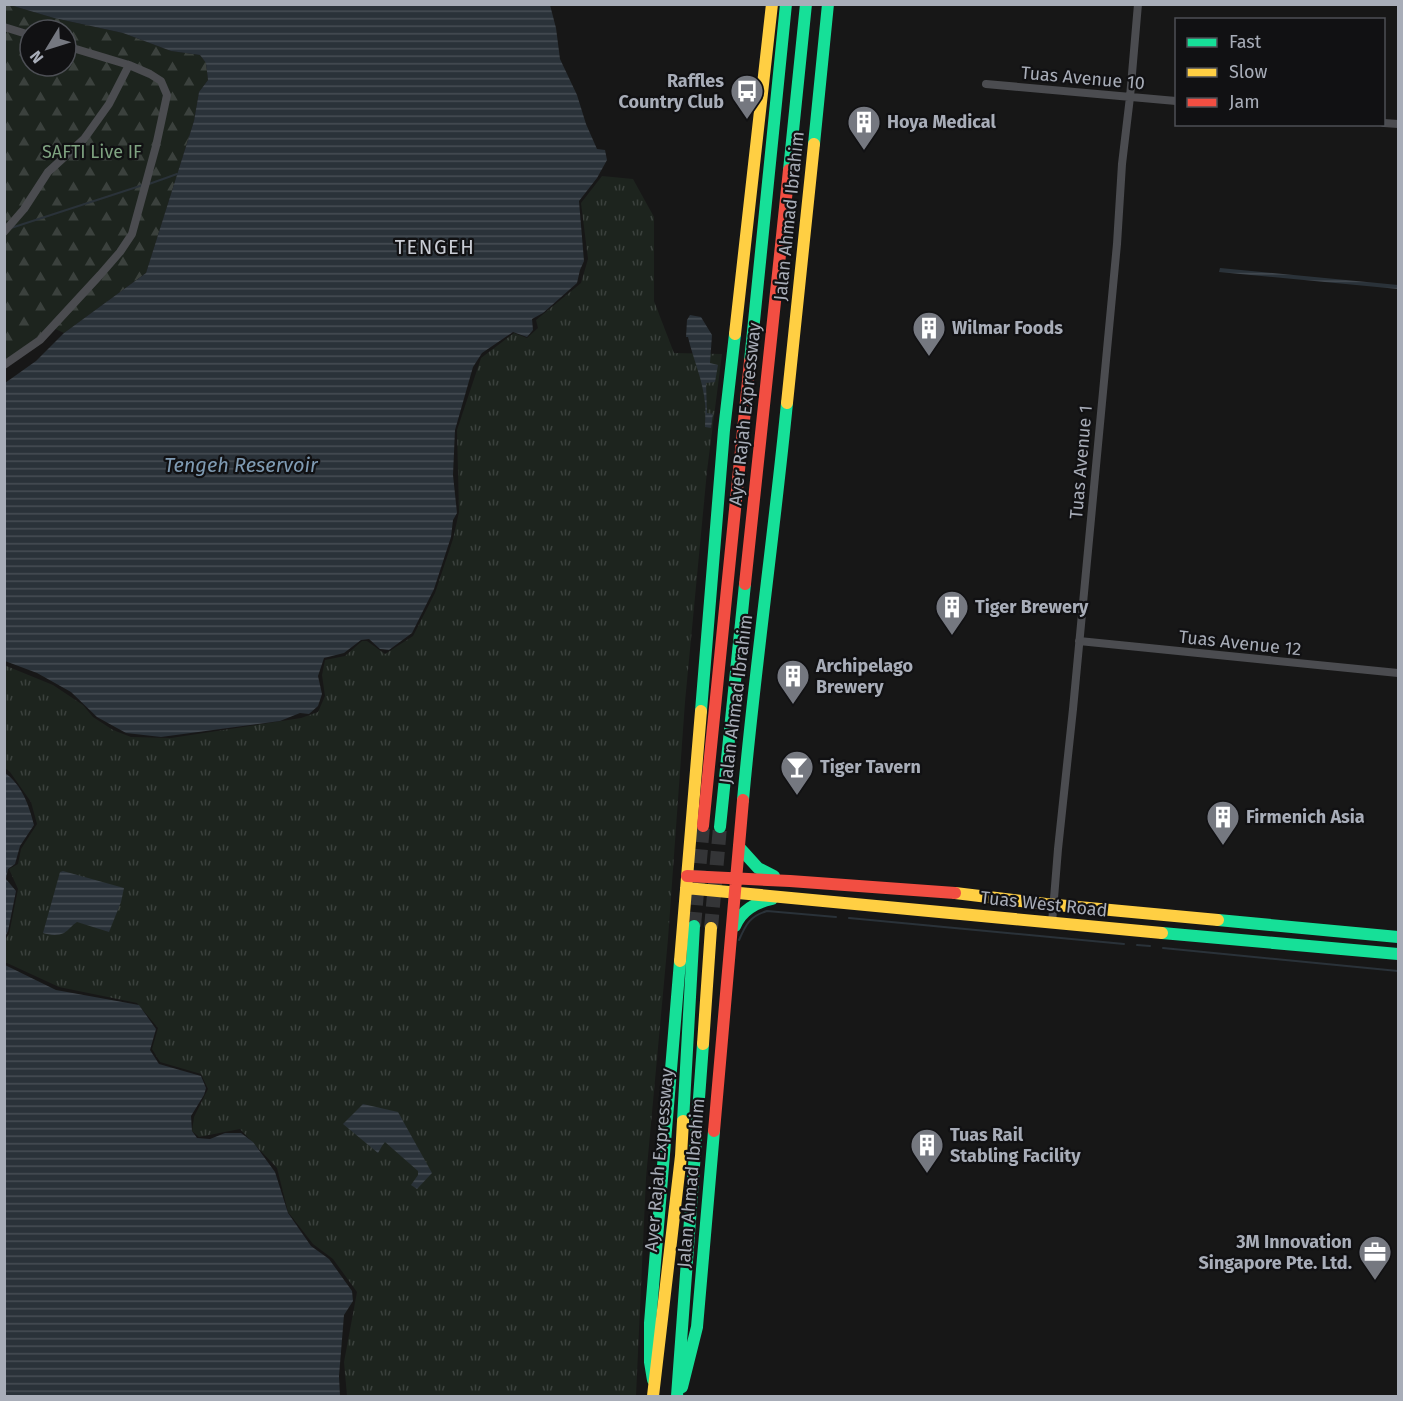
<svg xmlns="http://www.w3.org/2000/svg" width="1403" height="1401" viewBox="0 0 1403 1401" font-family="'Fira Sans',sans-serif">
<defs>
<pattern id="grass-tufts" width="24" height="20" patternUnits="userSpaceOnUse" patternTransform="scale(1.5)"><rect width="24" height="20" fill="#1d241e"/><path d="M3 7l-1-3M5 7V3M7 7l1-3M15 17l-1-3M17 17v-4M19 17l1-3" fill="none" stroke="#3b413d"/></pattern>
<pattern id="forest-firs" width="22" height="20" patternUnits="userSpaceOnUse" patternTransform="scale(1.5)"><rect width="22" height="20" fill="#1d241e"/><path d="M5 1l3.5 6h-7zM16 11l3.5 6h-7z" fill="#3b413d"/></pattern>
<pattern id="water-rules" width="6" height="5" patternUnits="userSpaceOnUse" patternTransform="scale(1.5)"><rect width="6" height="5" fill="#2a3239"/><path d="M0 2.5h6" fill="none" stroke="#464d54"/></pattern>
</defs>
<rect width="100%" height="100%" fill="#171717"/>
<!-- grass -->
<path fill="url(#grass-tufts)" d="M602 176 633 179 654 217V301L674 353 722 354 707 471 685 702 668 939 646 1178 636 1396H347L344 1362 357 1292 333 1259 313 1244 288 1212 277 1168 240 1129 199 1137 192 1131 194 1117 208 1089 201 1074 160 1062 152 1049 158 1028 137 1003 59 987 7 963H5V940L9 934 18 889 9 869 18 864 21 849 37 824 31 802 10 772 5 768 4 665 53 685 83 705 93 717 113 730 131 737 171 738 301 718 318 712 325 696 322 675 325 660 345 656 362 641H367L385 654 413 636 435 593 453 539 459 512 457 430 481 358 514 333 527 338 538 328 536 320 581 283 588 259 581 203Z"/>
<!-- forest -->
<path fill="url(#forest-firs)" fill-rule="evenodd" d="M5 5H10L54 18 123 33 171 51 200 55 206 63 208 80 199 92 194 121 146 273 64 333 49 326 38 337 5 361ZM30 30H66V66H30Z"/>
<!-- water -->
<path fill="url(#water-rules)" d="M10 5H550L556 28 560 59 577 95 586 124 597 149 605 150 607 160 597 178 579 201 584 261 580 270 577 283 543 313 532 319 533 330 527 337 513 332 482 353 473 367 455 430 453 475 457 513 453 520 451 537 434 589 412 633 389 650 380 649 369 639 361 640 344 653 324 658 318 676 322 694 318 706 309 714 300 713 280 721 161 737 126 733 97 717 71 692 37 673 5 661V383L36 361 64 333 146 273 194 121 199 92 208 80 206 63 200 55 171 51 123 33 54 18Z
M1220 268 1398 285V289L1219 272Z
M690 315 701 317 712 335 710 363 718 365 715 382 706 383 707 413 713 414 711 428 705 427C705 419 706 411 705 403 703 380 693 359 688 337H686L687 320Z
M5 773C22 785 29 805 34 825L20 846 15 864 8 869 6 879 16 891 8 931 5 937Z
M63 871 124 888 121 902 109 932 77 922C72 925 69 930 64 933 58 936 49 935 43 933L60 872Z
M5 965 56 990 139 1005 156 1029 150 1050 159 1064 201 1076 206 1088 204 1095 191 1116 192 1131 197 1138 210 1139 225 1133H241L253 1142 275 1172 288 1213 311 1246 329 1259 352 1291 353 1301 344 1315 339 1376 340 1396H5Z
M363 1104 398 1112 432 1173 417 1189 411 1185 418 1175V1171L385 1142 382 1146 378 1153 343 1124Z"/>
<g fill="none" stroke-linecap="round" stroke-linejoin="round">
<!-- stream -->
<path stroke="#2a3239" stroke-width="2" d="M149 184 177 174
M11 228 143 185
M849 918 1124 944
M739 940C746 924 750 916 767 911L836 917
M1137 945 1150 946
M1163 948 1398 971"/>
<!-- highway-tunnel -->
<path stroke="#343537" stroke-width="14" stroke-dasharray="14 7" stroke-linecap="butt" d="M694 926 703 826
M711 928 720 827"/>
<!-- street -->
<path stroke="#4b4c50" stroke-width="8" d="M4 27 30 35
M986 84 1176 101
M1384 123 1398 124
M4 232 24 209 48 172 84 139 109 104 129 65
M4 365 40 340 100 275 120 252 132 234 156 146 167 95 161 81 150 74 129 65 66 46
M1079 641 1398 673
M1052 923 1058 849 1073 709 1117 244 1122 164 1130 97 1138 4"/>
<!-- fast -->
<path stroke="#16e098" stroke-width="12" d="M814 144 828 4
M789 170 806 4
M750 361 786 4
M701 711 724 430 735 334
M743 800C755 667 774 535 787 403
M720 827 745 584
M739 847 758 868 774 876
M1218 920 1398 937
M735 926C742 910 755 903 772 899
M1162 933 1398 954
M683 1121 694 926
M653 1380 650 1362V1323L680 961
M682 1387 697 1327 714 1131
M677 1396 703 1044"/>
<!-- slow -->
<path stroke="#ffcf43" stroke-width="12" d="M735 334 772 4
M787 403 814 144
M686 888 1162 933
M955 893 1046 904 1218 920
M680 961 701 711
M703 1044 711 928
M653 1396 681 1156 683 1121"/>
<!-- jam -->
<path stroke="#f24e42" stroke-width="12" d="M745 584 789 170
M703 826 750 361
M687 876 790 881 955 893
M714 1131 743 800"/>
</g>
<!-- icons -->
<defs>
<symbol id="bus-pin" viewBox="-11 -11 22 30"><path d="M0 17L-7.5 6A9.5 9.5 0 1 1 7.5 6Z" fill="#757880" stroke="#111113"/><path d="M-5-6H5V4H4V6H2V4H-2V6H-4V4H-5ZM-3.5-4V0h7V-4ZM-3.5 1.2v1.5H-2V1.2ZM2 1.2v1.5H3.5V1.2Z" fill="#fff"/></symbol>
<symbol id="building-pin" viewBox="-11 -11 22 30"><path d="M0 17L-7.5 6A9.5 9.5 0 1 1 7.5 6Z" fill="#757880" stroke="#111113"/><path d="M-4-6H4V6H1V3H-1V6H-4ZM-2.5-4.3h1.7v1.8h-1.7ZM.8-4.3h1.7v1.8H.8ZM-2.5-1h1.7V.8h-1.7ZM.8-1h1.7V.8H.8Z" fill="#fff"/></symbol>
<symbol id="bar-pin" viewBox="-11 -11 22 30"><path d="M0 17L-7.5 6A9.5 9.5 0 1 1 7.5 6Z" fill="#757880" stroke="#111113"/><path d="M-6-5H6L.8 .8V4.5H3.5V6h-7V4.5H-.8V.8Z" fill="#fff"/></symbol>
<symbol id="office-pin" viewBox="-11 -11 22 30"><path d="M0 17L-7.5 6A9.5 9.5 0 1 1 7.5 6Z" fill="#757880" stroke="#111113"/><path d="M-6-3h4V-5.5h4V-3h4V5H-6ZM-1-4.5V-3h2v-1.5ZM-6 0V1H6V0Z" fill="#fff"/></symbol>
</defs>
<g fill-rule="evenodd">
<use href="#bus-pin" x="728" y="72" width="38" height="52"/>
<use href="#building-pin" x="845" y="103" width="38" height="52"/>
<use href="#building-pin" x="910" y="309" width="38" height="52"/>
<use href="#building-pin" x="933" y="588" width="38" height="52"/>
<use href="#building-pin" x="774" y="657" width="38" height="52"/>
<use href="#bar-pin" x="778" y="748" width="38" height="52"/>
<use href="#building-pin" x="1204" y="798" width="38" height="52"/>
<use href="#building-pin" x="908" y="1126" width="38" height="52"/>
<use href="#office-pin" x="1356" y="1233" width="38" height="52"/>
</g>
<g text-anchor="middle" stroke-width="4.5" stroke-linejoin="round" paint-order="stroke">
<!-- street labels -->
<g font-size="18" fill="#a8adb8" stroke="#111113">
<text transform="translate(1083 78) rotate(5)" y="6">Tuas Avenue 10</text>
<text transform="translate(789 216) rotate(-84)" y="6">Jalan Ahmad Ibrahim</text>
<text transform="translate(745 414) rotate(-84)" y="6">Ayer Rajah Expressway</text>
<text transform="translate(1081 462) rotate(-85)" y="6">Tuas Avenue 1</text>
<text transform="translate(1240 643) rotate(6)" y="6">Tuas Avenue 12</text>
<text transform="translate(736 699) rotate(-83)" y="6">Jalan Ahmad Ibrahim</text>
<text transform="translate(1044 904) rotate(6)" y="6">Tuas West Road</text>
<text transform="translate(659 1160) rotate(-85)" y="6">Ayer Rajah Expressway</text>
<text transform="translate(691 1183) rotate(-85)" y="6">Jalan Ahmad Ibrahim</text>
</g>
<!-- poi labels -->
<g font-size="18" font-weight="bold" fill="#a8adb8" stroke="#111113" text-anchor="start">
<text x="724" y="87" text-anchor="end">Raffles<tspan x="724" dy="21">Country Club</tspan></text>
<text x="887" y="128">Hoya Medical</text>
<text x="952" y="334">Wilmar Foods</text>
<text x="975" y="613">Tiger Brewery</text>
<text x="816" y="672">Archipelago<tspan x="816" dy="21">Brewery</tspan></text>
<text x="820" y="773">Tiger Tavern</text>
<text x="1246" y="823">Firmenich Asia</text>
<text x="950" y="1141">Tuas Rail<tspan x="950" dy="21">Stabling Facility</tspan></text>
<text x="1352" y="1248" text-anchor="end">3M Innovation<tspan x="1352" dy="21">Singapore Pte. Ltd.</tspan></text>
</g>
<!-- park labels -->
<g font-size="18" fill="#7fa381" stroke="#111113">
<text x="92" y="158">SAFTI Live IF</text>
</g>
<!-- neighbourhood labels -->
<g font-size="20" letter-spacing="1.5" fill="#c9ccd4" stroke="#111113">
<text x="435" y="254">TENGEH</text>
</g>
<!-- water labels -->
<g font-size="20" font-style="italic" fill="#7f9bb3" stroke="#111113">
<text x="241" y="472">Tengeh Reservoir</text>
</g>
</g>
<!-- border -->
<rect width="1403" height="1401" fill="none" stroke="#a8adb8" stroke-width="12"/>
<!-- legend -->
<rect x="1175" y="18" width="210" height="108" fill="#111113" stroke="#4d4f55" stroke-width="1.5"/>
<rect x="1187" y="38" width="30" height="9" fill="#16e098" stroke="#4d4f55" stroke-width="1.5"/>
<text x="1229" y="48" font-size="18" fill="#a8adb8">Fast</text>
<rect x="1187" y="68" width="30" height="9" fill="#ffcf43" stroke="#4d4f55" stroke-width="1.5"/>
<text x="1229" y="78" font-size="18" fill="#a8adb8">Slow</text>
<rect x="1187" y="98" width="30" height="9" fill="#f24e42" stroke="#4d4f55" stroke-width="1.5"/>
<text x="1229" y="108" font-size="18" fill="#a8adb8">Jam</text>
<!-- north arrow -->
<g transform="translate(48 48) rotate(232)"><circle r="28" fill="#111113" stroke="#4d4f55" stroke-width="1.5"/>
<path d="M0-4.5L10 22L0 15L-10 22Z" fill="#757880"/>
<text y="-9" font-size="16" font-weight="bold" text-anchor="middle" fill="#a8adb8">N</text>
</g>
</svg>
